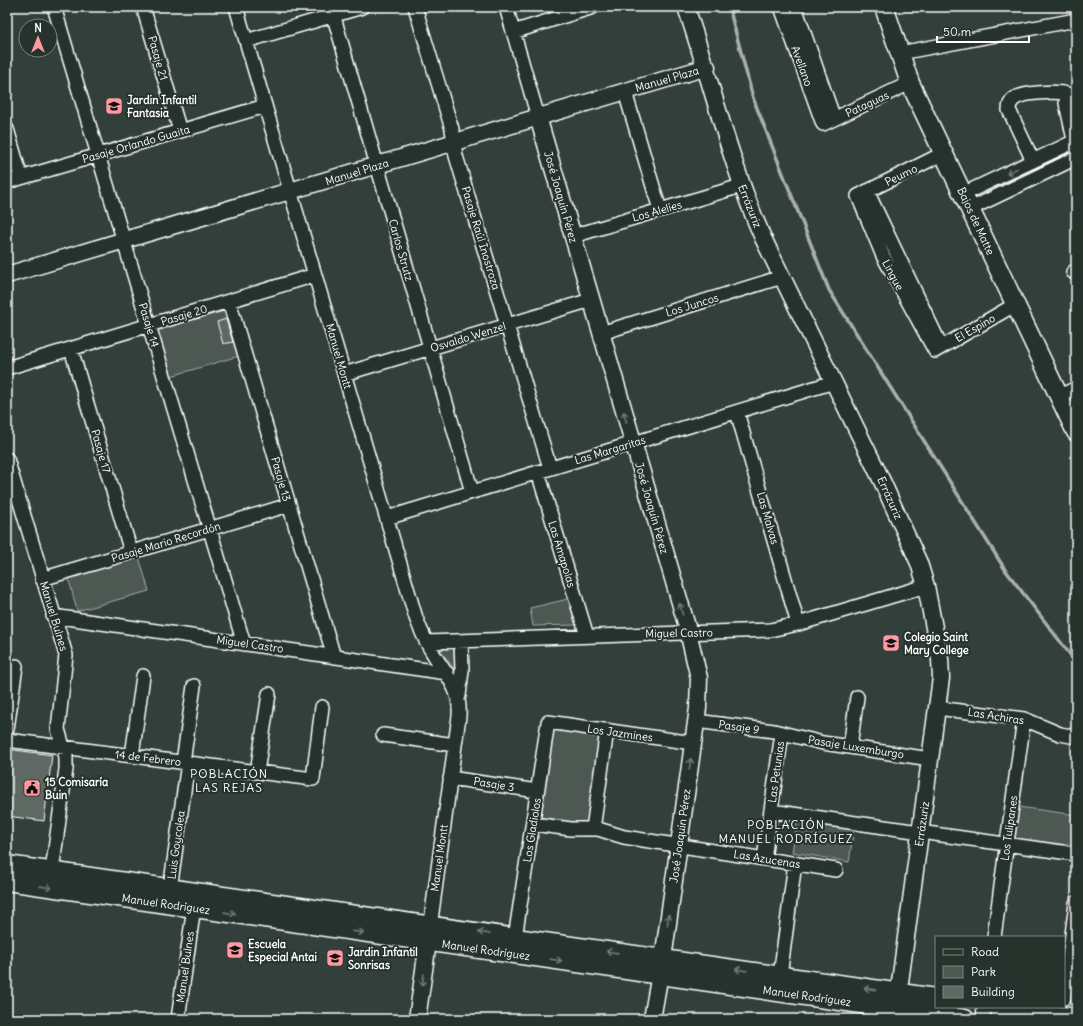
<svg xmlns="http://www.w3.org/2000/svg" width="1083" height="1026" viewBox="0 0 1083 1026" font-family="Delius,sans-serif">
<rect width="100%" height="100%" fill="#333f3a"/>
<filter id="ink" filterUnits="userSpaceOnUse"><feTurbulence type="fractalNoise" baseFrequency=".025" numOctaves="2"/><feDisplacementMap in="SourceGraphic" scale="8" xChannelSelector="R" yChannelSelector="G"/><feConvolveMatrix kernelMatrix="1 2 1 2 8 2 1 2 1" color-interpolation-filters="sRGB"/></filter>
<g filter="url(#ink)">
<!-- green -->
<path fill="#4d5853" stroke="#a6aca9" d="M228 310 242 355 168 377 155 331Z
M139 557 149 591 77 611 68 576Z
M568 599 576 625 533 626 530 608Z
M454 648 455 670 440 650Z
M553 726 603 734 588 828 539 820Z
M1019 807 1076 815V850L1014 840Z
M798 819 854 828 849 862 792 852Z"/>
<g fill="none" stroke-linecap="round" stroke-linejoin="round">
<!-- stream -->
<path stroke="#abb0ae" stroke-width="3.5" d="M729 7 753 98 829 290 1006 571 1076 662"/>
</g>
<!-- building -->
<path fill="#5f6964" stroke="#fff" d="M226 319 233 342 223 344 217 322Z
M7 749 52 755 44 821 7 816Z"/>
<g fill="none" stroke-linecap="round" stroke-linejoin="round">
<defs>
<path id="minor" d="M54 7 244 644
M143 7 180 131
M236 7 416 618C421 631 426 643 434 655 447 676 461 689 459 716L429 934
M331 7 472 492
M415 7 452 129 456 156 550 468
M506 7 538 117
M781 7 823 124 910 83
M795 7 834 119
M513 32 593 7
M246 41 362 7
M900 53 1076 20
M625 92 660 210
M1067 94 1066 103 1076 149
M7 129 21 177
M944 153 858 196 883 256 935 351 1016 304
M1033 161 1009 110C1009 106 1010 102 1014 99 1023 92 1057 91 1067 94
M7 182 265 106
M867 191 940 344
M963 194 1073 142
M970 209 1076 158
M573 236 741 186
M1073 272 1076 271
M229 301 334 657
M601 333 782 277
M71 349 131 552
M7 368 315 275
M344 374 591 300
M1059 397 1076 388
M737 412 798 624
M7 459 66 655 58 729 66 757V769L52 871
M538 472 587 636
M387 518 834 382
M42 579 289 505
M53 616 447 673
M426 642 770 630 798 624 926 586
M459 696 462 670 461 641
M937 708 1024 719 1060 734 1076 737
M696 721 774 731 823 743 930 759
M7 729 16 666
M383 735 455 745
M7 740 313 779 322 707
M850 747 857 697
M132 756 143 676
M183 762 194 686
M257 772 269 694
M450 778 537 791
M771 811 1076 854
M533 824 571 829H598L624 837 836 870
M593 829 607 730
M764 859 782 733
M169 896 188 763
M994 937 1024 719
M515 938 548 722 693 743
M780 976 795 863
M1064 998 1076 903
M178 1019 195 900
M983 1019 984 1007"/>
<path id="tertiary" d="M686 7C712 84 730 163 763 238L882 481 919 563 926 586 940 659 941 678 895 1019
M538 117 686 623 699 678 698 708 665 945 652 1019
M7 275 707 67
M417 1019 428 942"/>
<path id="secondary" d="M884 7 910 83 1076 432
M7 865 936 998
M7 881 965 1019
M997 1007 1076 1018"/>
</defs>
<!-- minor casing -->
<use href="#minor" stroke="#fff" stroke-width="16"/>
<!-- tertiary casing -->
<use href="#tertiary" stroke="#fff" stroke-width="19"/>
<!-- secondary casing -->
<use href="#secondary" stroke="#fff" stroke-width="21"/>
<!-- minor -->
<use href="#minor" stroke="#26332d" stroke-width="13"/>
<!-- tertiary -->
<use href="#tertiary" stroke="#26332d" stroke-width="16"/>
<!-- secondary -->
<use href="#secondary" stroke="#26332d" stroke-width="18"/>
</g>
<!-- one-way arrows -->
<defs><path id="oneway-shaft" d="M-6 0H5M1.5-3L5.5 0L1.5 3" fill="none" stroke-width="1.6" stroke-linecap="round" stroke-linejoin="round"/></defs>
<g stroke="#727a76">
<use href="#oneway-shaft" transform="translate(1012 171) rotate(155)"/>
<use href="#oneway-shaft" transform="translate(625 417) rotate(-106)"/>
<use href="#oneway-shaft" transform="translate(681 609) rotate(-106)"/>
<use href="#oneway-shaft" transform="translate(690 764) rotate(-82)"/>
<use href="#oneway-shaft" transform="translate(46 887) rotate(8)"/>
<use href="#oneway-shaft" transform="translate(230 913) rotate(8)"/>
<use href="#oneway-shaft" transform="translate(668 920) rotate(-82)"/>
<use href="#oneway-shaft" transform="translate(358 932) rotate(8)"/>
<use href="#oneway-shaft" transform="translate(484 933) rotate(-172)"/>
<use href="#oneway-shaft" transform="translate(612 952) rotate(-172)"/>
<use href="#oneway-shaft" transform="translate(556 960) rotate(8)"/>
<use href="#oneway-shaft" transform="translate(741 970) rotate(-172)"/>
<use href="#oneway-shaft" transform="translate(423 980) rotate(98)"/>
<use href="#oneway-shaft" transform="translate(870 989) rotate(-172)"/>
</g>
</g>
<!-- icons -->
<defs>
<symbol id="school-square" viewBox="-11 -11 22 22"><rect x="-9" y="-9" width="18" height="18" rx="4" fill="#ff9aa2" stroke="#26332d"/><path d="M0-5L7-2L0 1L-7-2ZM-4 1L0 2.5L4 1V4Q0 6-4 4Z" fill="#111"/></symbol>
<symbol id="civic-square" viewBox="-11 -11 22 22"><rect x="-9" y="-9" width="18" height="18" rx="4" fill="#ff9aa2" stroke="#26332d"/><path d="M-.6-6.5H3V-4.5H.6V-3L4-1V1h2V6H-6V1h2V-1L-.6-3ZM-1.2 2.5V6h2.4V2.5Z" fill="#111"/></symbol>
</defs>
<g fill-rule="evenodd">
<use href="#school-square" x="104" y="96" width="20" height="20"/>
<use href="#school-square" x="881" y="633" width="20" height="20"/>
<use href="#civic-square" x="22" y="778" width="20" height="20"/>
<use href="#school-square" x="225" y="940" width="20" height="20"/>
<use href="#school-square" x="325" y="948" width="20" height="20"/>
</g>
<g text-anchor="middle" stroke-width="4" stroke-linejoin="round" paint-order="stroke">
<!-- street labels -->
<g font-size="11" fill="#fff" stroke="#26332d">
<text transform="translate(158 58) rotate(74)" y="4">Pasaje 21</text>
<text transform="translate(802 66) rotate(70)" y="4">Avellano</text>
<text transform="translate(667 79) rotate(-16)" y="4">Manuel Plaza</text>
<text transform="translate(867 104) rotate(-25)" y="4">Pataguas</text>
<text transform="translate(136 144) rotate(-16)" y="4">Pasaje Orlando Guaita</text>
<text transform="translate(357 172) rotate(-17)" y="4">Manuel Plaza</text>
<text transform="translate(901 175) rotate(-26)" y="4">Peumo</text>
<text transform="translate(561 197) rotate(74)" y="4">José Joaquín Pérez</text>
<text transform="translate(750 206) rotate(68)" y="4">Errázuriz</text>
<text transform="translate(657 211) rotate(-16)" y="4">Los Alelíes</text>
<text transform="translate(976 221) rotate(65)" y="4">Bajos de Matte</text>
<text transform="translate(481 238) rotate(73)" y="4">Pasaje Raúl Inostroza</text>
<text transform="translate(401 250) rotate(74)" y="4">Carlos Strutz</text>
<text transform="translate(893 275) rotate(62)" y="4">Lingue</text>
<text transform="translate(692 305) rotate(-17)" y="4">Los Juncos</text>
<text transform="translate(184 315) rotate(-17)" y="4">Pasaje 20</text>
<text transform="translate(149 325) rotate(73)" y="4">Pasaje 14</text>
<text transform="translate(975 328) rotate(-30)" y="4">El Espino</text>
<text transform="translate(468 337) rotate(-17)" y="4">Osvaldo Wenzel</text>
<text transform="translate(339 356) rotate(74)" y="4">Manuel Montt</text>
<text transform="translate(610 450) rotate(-17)" y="4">Las Margaritas</text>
<text transform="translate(101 451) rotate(74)" y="4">Pasaje 17</text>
<text transform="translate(281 479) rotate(74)" y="4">Pasaje 13</text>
<text transform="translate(890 498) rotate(66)" y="4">Errázuriz</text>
<text transform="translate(652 508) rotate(74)" y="4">José Joaquín Pérez</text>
<text transform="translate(768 518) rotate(74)" y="4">Las Malvas</text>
<text transform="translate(166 542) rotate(-17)" y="4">Pasaje Mario Recordón</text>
<text transform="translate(562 554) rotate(73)" y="4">Las Amapolas</text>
<text transform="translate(54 616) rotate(73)" y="4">Manuel Bulnes</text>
<text transform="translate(679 633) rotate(-1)" y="4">Miguel Castro</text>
<text transform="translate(250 644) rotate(8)" y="4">Miguel Castro</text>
<text transform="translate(996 716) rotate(9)" y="4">Las Achiras</text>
<text transform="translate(739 727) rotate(8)" y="4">Pasaje 9</text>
<text transform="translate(620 733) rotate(8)" y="4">Los Jazmines</text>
<text transform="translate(856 747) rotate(9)" y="4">Pasaje Luxemburgo</text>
<text transform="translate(148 758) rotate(7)" y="4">14 de Febrero</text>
<text transform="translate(776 772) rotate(-82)" y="4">Las Petunias</text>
<text transform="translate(494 784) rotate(9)" y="4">Pasaje 3</text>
<text transform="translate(922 824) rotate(-82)" y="4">Errázuriz</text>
<text transform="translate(1009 828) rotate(-82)" y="4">Los Tulipanes</text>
<text transform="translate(532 830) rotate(-81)" y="4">Los Gladiolos</text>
<text transform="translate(680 836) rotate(-82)" y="4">José Joaquín Pérez</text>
<text transform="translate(176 845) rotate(-82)" y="4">Luis Goycolea</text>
<text transform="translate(439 858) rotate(-82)" y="4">Manuel Montt</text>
<text transform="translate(767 859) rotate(9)" y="4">Las Azucenas</text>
<text transform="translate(166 904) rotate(8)" y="4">Manuel Rodríguez</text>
<text transform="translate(486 950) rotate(8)" y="4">Manuel Rodríguez</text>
<text transform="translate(185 967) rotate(-82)" y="4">Manuel Bulnes</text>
<text transform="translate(807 996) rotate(8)" y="4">Manuel Rodríguez</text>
</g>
<!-- poi labels -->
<g font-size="11" font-weight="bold" fill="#fff" stroke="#26332d" text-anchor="start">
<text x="127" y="104">Jardin Infantil<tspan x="127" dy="13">Fantasia</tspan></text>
<text x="904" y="641">Colegio Saint<tspan x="904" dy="13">Mary College</tspan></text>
<text x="45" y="786">15 Comisaría<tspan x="45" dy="13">Buin</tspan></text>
<text x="248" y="948">Escuela<tspan x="248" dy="13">Especial Antai</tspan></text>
<text x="348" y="956">Jardin Infantil<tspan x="348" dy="13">Sonrisas</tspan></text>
</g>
<!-- neighbourhood labels -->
<g font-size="12" letter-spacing="1" fill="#fff" stroke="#26332d">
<text x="229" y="778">POBLACIÓN<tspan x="229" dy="14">LAS REJAS</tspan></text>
<text x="786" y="829">POBLACIÓN<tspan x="786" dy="14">MANUEL RODRÍGUEZ</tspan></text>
</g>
</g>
<!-- margin -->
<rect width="1083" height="1026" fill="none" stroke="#26332d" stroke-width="24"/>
<rect x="12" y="12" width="1059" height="1002" fill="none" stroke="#fff" stroke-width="1.5" filter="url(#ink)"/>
<!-- legend -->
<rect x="935" y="936" width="130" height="72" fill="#26332d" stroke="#7d8581"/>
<rect x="943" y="949" width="20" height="6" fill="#26332d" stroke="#7d8581"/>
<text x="971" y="956" font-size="12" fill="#ffffff">Road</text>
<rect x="943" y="966" width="20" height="12" fill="#4d5853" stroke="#7d8581"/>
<text x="971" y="976" font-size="12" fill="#ffffff">Park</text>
<rect x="943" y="986" width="20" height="12" fill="#5f6964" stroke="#7d8581"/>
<text x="971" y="996" font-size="12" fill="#ffffff">Building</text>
<!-- north arrow -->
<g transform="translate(38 38)"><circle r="19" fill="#26332d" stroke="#7d8581"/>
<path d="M0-3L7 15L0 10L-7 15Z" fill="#ff9aa2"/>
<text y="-6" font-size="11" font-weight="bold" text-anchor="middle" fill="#ffffff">N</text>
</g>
<!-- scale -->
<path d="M937 36v6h92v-6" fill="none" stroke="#ffffff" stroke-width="2"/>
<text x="943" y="36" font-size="12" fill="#ffffff" stroke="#26332d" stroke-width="3" paint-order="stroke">50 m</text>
</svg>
